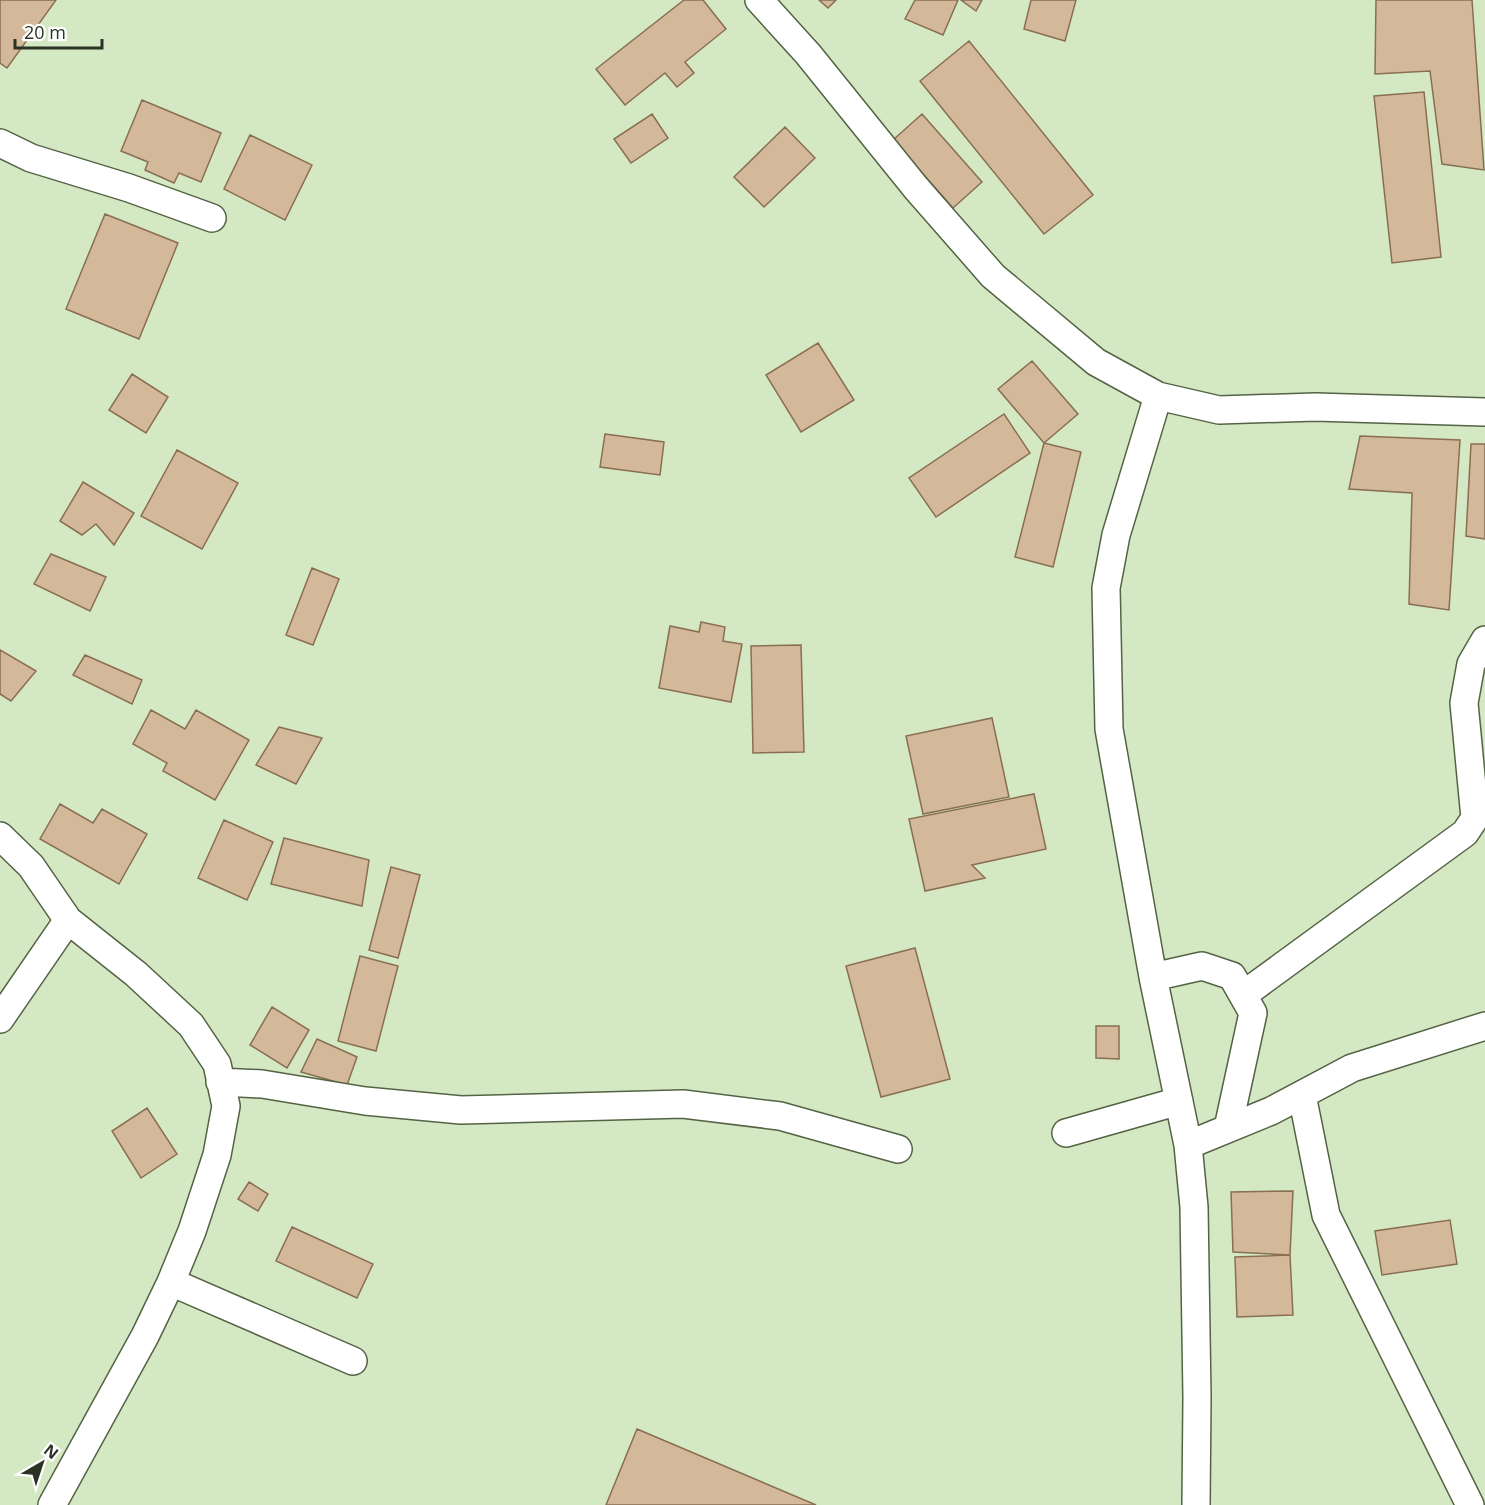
<svg xmlns="http://www.w3.org/2000/svg" width="1485" height="1505" viewBox="0 0 1485 1505" font-family="'Open Sans',sans-serif">
<rect width="100%" height="100%" fill="#d5e8c4"/>
<!-- building -->
<path fill="#d4b89a" stroke="#886f52" stroke-width="1.5" d="M0 0H56L7 68 0 63Z
M684 0H703L726 29 685 62 694 73 677 87 665 73 625 105 596 69Z
M819 0H836L828 8Z
M915 0H958L943 35 905 19Z
M961 0H982L976 11Z
M1031 0H1076L1065 41 1024 29Z
M1376 0H1472L1484 170 1442 164 1430 71 1375 74Z
M969 41 1093 195 1044 234 920 81Z
M1424 92 1441 257 1392 263 1374 96Z
M142 100 221 133 201 182 179 173 174 183 145 170 148 162 121 151Z
M652 114 668 138 631 163 614 139Z
M922 114 982 182 953 208 893 140Z
M785 127 815 158 764 207 734 177Z
M250 135 312 165 285 220 224 189Z
M105 214 178 243 139 339 66 309Z
M818 343 854 400 801 432 766 375Z
M1032 361 1078 414 1044 443 998 389Z
M132 374 168 397 146 433 109 410Z
M1004 414 1030 453 936 517 909 478Z
M605 434 664 442 660 475 600 467Z
M1360 436 1460 440 1449 610 1409 604 1412 493 1349 489Z
M1044 443 1081 452 1053 567 1015 557Z
M1471 444H1485V539L1466 536Z
M177 450 238 483 202 549 141 516Z
M83 482 134 513 114 545 96 524 82 535 60 521Z
M51 554 106 577 90 611 34 584Z
M312 568 339 579 313 645 286 635Z
M701 622 725 627 723 641 742 644 731 702 659 688 670 626 699 632Z
M801 645 804 752 753 753 751 646Z
M0 650 36 671 11 701 0 694Z
M85 655 142 680 132 704 73 675Z
M151 710 185 729 196 710 249 740 215 800 163 771 167 763 133 744Z
M992 718 1009 797 923 814 906 736Z
M279 727 322 738 296 784 256 765Z
M1034 794 1046 849 972 865 985 878 925 891 909 819Z
M60 804 93 823 102 809 147 834 119 884 40 839Z
M224 820 273 842 247 900 198 878Z
M284 838 369 860 362 906 271 884Z
M391 867 420 875 398 958 369 950Z
M915 948 950 1079 881 1097 846 966Z
M360 956 398 966 376 1051 338 1041Z
M272 1007 309 1030 287 1068 250 1045Z
M1096 1026H1119V1059L1096 1058Z
M317 1039 357 1057 347 1085 301 1072Z
M147 1108 177 1154 141 1178 112 1131Z
M249 1182 268 1194 258 1211 238 1199Z
M1293 1191 1290 1255 1233 1252 1231 1192Z
M1450 1220 1457 1264 1382 1275 1375 1231Z
M292 1227 373 1264 357 1298 276 1261Z
M1290 1255 1293 1315 1237 1317 1235 1257Z
M637 1429 816 1505H606Z"/>
<g fill="none" stroke-linecap="round" stroke-linejoin="round">
<defs>
<path id="minor" d="M759 0 808 54 916 188 993 276 1096 362 1158 396 1219 410 1315 407 1485 412
M0 143 31 158 129 188 212 218
M1158 396 1116 535 1106 588 1109 729 1153 977 1188 1145 1194 1207 1197 1397 1196 1505
M0 836 31 866 68 920 136 974 191 1025 217 1064 226 1106 217 1155 192 1231 171 1282 145 1336 52 1505
M1153 977 1202 966 1232 976 1253 1013 1228 1128
M1243 995 1465 833 1475 818 1464 703 1471 664 1485 640
M0 1019 68 920
M220 1082 262 1084 365 1101 461 1110 683 1104 780 1116 898 1149
M1302 1095 1326 1215 1470 1505
M1066 1133 1179 1101
M1188 1145 1271 1111 1352 1068 1485 1026
M171 1282 353 1361"/>
</defs>
<!-- minor casing -->
<use href="#minor" stroke="#536343" stroke-width="30"/>
<!-- minor -->
<use href="#minor" stroke="#fff" stroke-width="27"/>
</g>
<!-- north arrow -->
<g transform="translate(42 1463) rotate(39)" stroke="#ffffff" stroke-width="4.5" paint-order="stroke">
<path d="M0-4.5L10 22L0 15L-10 22Z" fill="#2b3325"/>
<text y="-9" font-size="16" font-weight="bold" text-anchor="middle" fill="#2b3325">N</text>
</g>
<!-- scale -->
<path d="M15 39v9h87v-9" fill="none" stroke="#2b3325" stroke-width="3"/>
<text x="24" y="39" font-size="18" fill="#2b3325" stroke="#ffffff" stroke-width="4.5" paint-order="stroke">20 m</text>
</svg>
